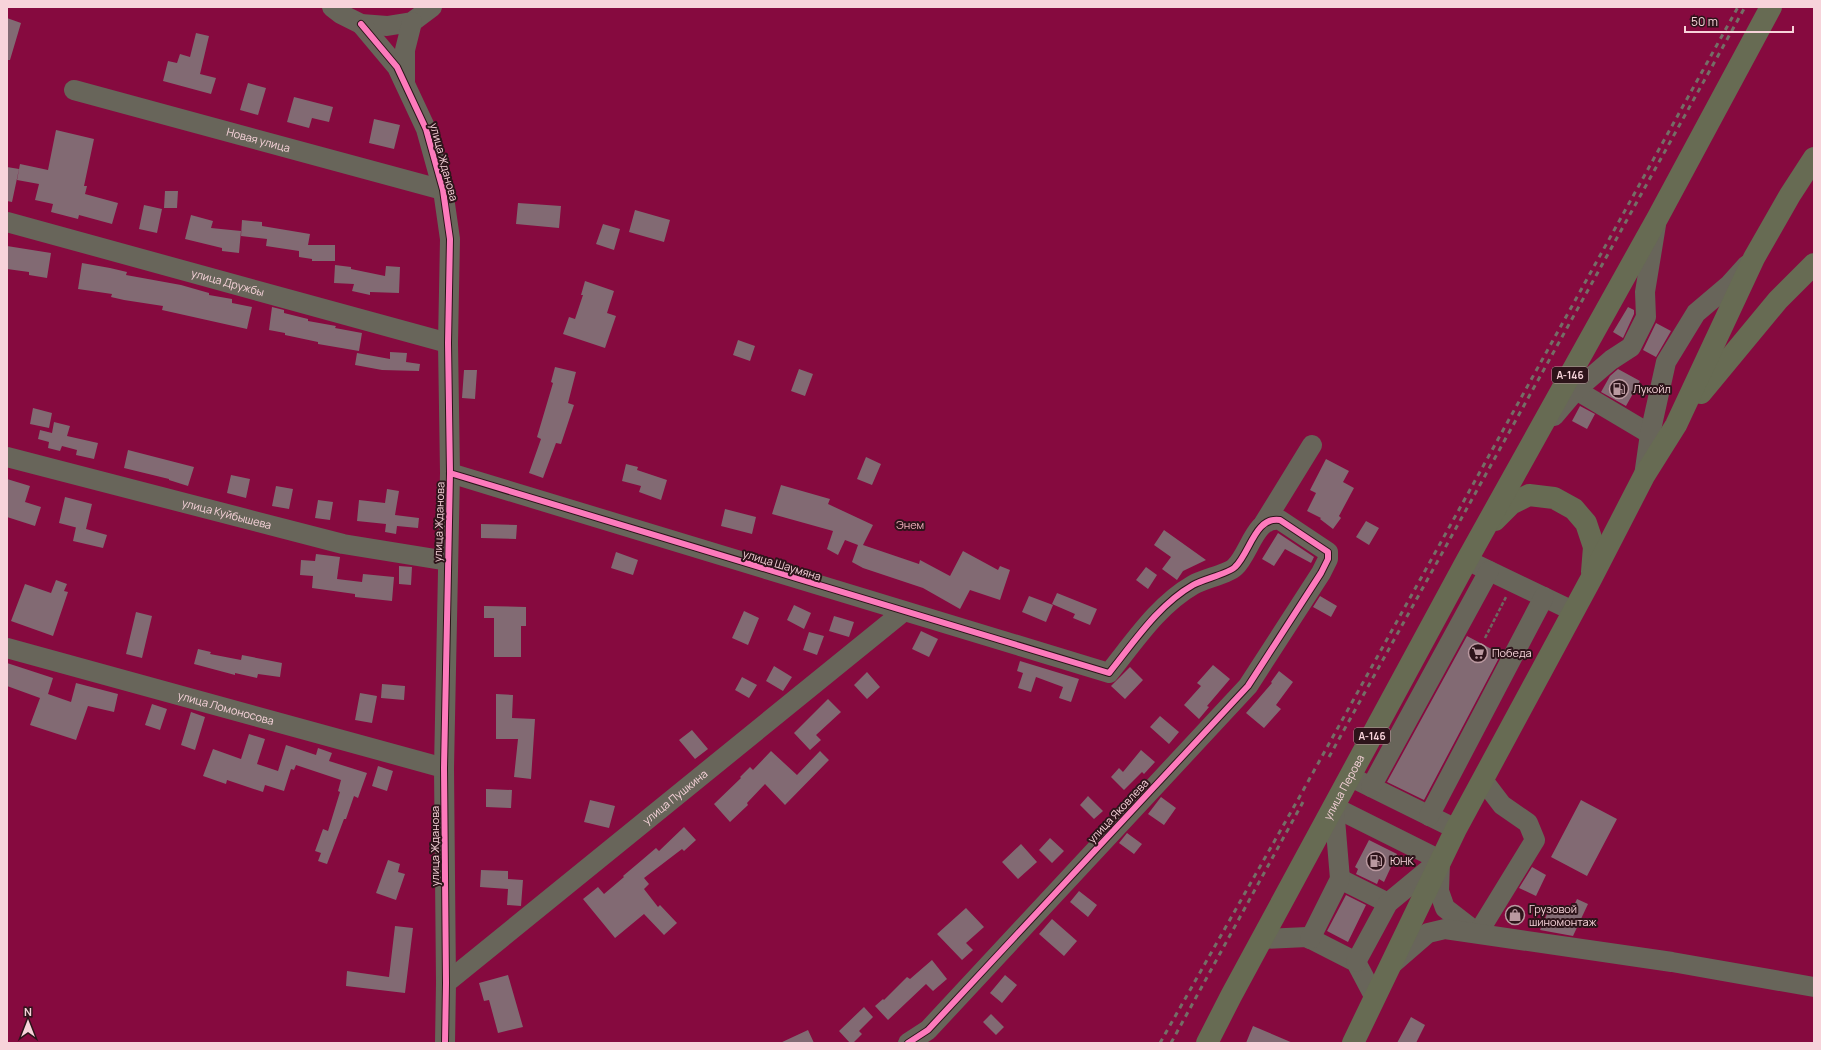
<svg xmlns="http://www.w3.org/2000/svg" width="1821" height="1050" viewBox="0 0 1821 1050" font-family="Manrope,sans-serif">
<rect width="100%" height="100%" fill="#4a2d35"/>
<!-- green -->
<path fill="#860a3f" d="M7 7H1814V1043H7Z"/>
<!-- building -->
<path fill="#826a73" d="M7 18 21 23 10 60H7Z
M196 33 209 36 200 74 216 78 211 94 163 81 168 61 177 63 180 54 190 57Z
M248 83 266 88 258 115 240 110Z
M294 97 333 107 329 122 312 118 309 128 287 122Z
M374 119 400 125 394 149 369 143Z
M56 130 94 139 84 186H87L85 194 118 203 112 224 79 215 78 219 51 212 53 204 35 200 39 184 17 180 20 164 48 170Z
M7 167 19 169 12 202 7 201Z
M165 191H178L177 208H164Z
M518 203 561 206 559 228 516 224Z
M144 205 162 209 157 233 139 229Z
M635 210 670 220 664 242 629 232Z
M191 215 213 221 211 228 241 231 239 253 222 251V248L185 239Z
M242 220 262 222V226L310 234 308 245H335V261H312V259L299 257V251L266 246 267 239 241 236Z
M603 224 620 229 614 250 596 244Z
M7 246 51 253 47 278 29 275V272L7 269Z
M82 263 110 268 127 272 126 275 181 285 209 293V295L232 299V303L252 307 247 329 162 310 163 306 124 300 111 297 112 294 78 289Z
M335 265 351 267V269L385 276 386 266 400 267 399 293 370 292V295L352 291 354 284 334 283Z
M585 281 614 291 607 313 616 316 605 348 563 334 569 317 575 319 583 295H581Z
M272 307 284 310V313L308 319V321L336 326 335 328 362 333 359 351 318 344V342L285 335V333L269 330Z
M1628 307 1634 310V314L1623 338 1613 332Z
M1656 323 1671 331 1656 357 1643 350Z
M738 340 755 346 750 361 733 355Z
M390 352 407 353 406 362 420 364 419 371 382 370 355 365 357 353 390 359Z
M555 367 576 372 568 403 574 405 561 444 556 443 543 478 529 473 541 439 537 437 553 383 551 382Z
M799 369 813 374 805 396 791 391Z
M1618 369 1640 381 1626 406 1601 392 1610 376Z
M464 370H477L475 399 462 398Z
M1580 406 1595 414 1587 429 1572 421Z
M33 408 52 413 49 428 30 424Z
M54 422 70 426 67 436 98 443 94 459 76 455 77 450 62 446 60 451 48 448 49 442 38 439 40 430 52 433Z
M128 450 194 467 188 486 169 480V479L124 468Z
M866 457 881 464 872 485 857 479Z
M1326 459 1349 471 1343 482 1354 488 1339 516 1341 518 1333 529 1320 519 1321 518 1307 511 1316 493 1310 490Z
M626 464 638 467 637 470 667 480 661 500 639 492 641 486 622 481Z
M231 475 250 479 246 498 227 493Z
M7 479 30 486 25 502 41 507 35 526 7 517Z
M781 485 830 499 828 504 873 525 863 545 919 564 920 560 950 576 963 551 998 570 1000 566 1010 570 1000 600 970 590 960 609 923 588 863 568 852 562 858 545 845 540 838 555 827 549 833 531 772 514Z
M276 486 293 489 289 509 272 506Z
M387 489 399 491 395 515 419 518 418 528 397 526 396 534 385 532 386 524 357 521 359 500 385 503Z
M65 497 92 504 86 529 107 535 103 548 73 541 76 527 78 528 59 523Z
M318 500 333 502 330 520 315 518Z
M725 509 756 517 752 534 721 526Z
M1366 521 1379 528 1369 545 1356 537Z
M481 524 517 525 516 539 481 538Z
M1164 530 1206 560 1183 571 1177 580 1162 569 1171 557 1154 545Z
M1278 533 1314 557 1311 563 1285 549 1274 566 1262 559Z
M616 552 638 560 633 575 611 568Z
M316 554 340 557 337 579 362 582 363 574 394 577 392 601 355 597V594L312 588 313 576 300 575 301 560 315 561Z
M399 566 412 567 411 585 399 584Z
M1146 567 1157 575 1148 589 1136 580Z
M56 580 67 584 64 591 68 592 53 636 11 621 25 584 51 593Z
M1057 593 1097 609 1090 625 1073 618 1075 614 1052 604Z
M1029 596 1053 605 1046 622 1022 612Z
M1320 596 1337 606 1331 617 1313 607Z
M794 605 811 613 804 629 787 620Z
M484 606 526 607V626H521V657H494V618H484Z
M744 611 759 618 748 645 732 638Z
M136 612 152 616 142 658 126 654Z
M834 616 854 622 849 637 829 631Z
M921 631 938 639 929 657 912 649Z
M809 632 824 636 817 655 803 650Z
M1467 636 1501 654 1424 800 1387 782Z
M198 649 211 652 210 654 241 660 242 655 282 663 280 677 258 674 257 678 235 673V675L194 664Z
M1020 661 1079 679 1071 702 1059 698 1063 687 1036 677 1031 692 1018 688 1023 673 1017 671Z
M7 663 53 678 48 694 71 702 76 683 118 694 114 712 88 706 76 740 30 725 40 698 7 686Z
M1213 665 1230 679 1207 706 1209 707 1199 719 1184 705 1201 686 1197 683Z
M774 666 792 677 783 691 766 681Z
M1130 667 1143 680 1125 699 1111 686Z
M1279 671 1293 682 1276 705 1281 709 1264 728 1246 713 1272 683 1271 682Z
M867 672 880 687 867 699 854 685Z
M742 677 757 685 749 698 735 690Z
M382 684 405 686 404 700 381 698Z
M360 693 377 696 372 723 355 720Z
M496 694 513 695 512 718 535 719 531 779 514 777 518 739H496Z
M828 699 841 712 816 735 821 740 810 750 794 733Z
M152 704 167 709 160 730 145 725Z
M191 712 205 717 195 750 181 745Z
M1160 716 1179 732 1169 744 1150 727Z
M692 730 708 749 695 759 679 740Z
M249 734 265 739 257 764 278 771 286 745 316 755 318 748 332 753 329 761 367 773 358 798 354 796 346 819H344L327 864 318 861 321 853 315 851 323 829 328 831 340 792 338 791 341 780 296 765 294 770 291 769 284 791 265 785 263 792 227 780 226 784 203 776 213 749 241 759Z
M1141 750 1155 762 1144 774 1142 772 1124 790 1111 777 1119 768 1123 772Z
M771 751 797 775 820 751 829 760 785 805 765 784 747 803 748 805 730 822 714 804 741 778 740 777 750 767 753 770Z
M378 766 393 771 387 791 372 786Z
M486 789 512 790 511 808 486 807Z
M1088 796 1103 811 1094 819 1080 805Z
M1161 797 1176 808 1164 825 1148 814Z
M590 800 615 806 609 828 584 822Z
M1581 800 1617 819 1587 876 1551 857Z
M684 827 696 840 684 851 682 849 644 878 649 884 644 889 658 907 660 905 677 923 664 935 644 914 615 938 583 899 598 887 604 894 624 877 623 876 642 860 656 848 659 851Z
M1127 833 1142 844 1134 854 1119 843Z
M1050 838 1064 851 1052 863 1039 850Z
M1369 840 1397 854 1384 882 1379 879 1377 884 1356 874 1358 869 1355 867Z
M1021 844 1037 862 1018 879 1002 862Z
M388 860 400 864 398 872 405 874 396 900 376 893Z
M1532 867 1546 875 1536 896 1519 888Z
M481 870 508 871V884V879L523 880 521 906 507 905 508 889 480 887Z
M1079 891 1097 905 1088 917 1070 902Z
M1346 895 1366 905 1348 942 1327 931Z
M1577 899 1588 904 1573 936 1540 930 1551 905 1570 914Z
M966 908 984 927 966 943 973 950 962 960 937 934Z
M1052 919 1077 941 1064 956 1039 934Z
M395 926 413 928 405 993 346 986 347 971 389 977Z
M932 960 947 979 933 991 926 984 888 1020 875 1006 883 999 884 1000 907 977 910 979Z
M508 975 523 1027 498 1033 489 1000 484 1001 479 983Z
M1005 975 1017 985 1002 1003 990 993Z
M864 1007 873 1017 859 1031 862 1034 853 1043H850L839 1031Z
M991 1014 1004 1027 996 1035 983 1022Z
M1411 1017 1425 1025 1416 1043H1397Z
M1253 1026 1293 1043H1246Z
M808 1030 814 1043H780Z"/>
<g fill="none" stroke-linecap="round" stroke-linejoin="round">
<!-- path -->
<path stroke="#6e6760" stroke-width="2.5" stroke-dasharray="4 2" stroke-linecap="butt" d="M1485 638 1506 597"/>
<!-- minor -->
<g stroke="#68655a" stroke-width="20">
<path d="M332 7 341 14 361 24 387 26 412 22 432 7"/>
<path d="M361 24 397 67 426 129 443 190 450 239 448 343 450 473 444 768 446 983 445 1043"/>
<path d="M405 82V50L412 22"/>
<path id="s1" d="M74 90 443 190"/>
<path id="s2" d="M7 222 448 343"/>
<path d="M1576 390 1650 434"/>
<path d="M1554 416 1576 390 1611 360 1631 347 1646 317 1645 292 1656 225"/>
<path id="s3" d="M7 457 343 544 448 561"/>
<path d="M450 473 1109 673C1134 642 1158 605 1193 585 1203 579 1228 574 1235 567 1250 553 1255 516 1280 520L1328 552V559L1321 573 1248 686 928 1030 908 1043"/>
<path d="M1644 476 1650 434 1666 362 1696 313 1729 285 1747 265"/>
<path d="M1264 523 1312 445"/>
<path d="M1477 565 1573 611"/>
<path id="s4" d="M7 648 444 768"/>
<path d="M1359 781 1456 829"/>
<path d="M1371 787 1489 571"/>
<path d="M1334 807 1440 860"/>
<path d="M1429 816 1544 597"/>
<path d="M1440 863 1439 891 1445 908 1476 932"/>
<path d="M1340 879 1388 903"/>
<path d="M1478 933 1535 840 1528 823 1502 805 1483 780"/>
<path d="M1263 939 1307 937 1356 962 1375 998"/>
<path d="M1310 939 1340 879 1334 807"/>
<path d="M1356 962 1388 903 1440 860"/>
<path d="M1390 966 1428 933 1445 929 1672 962 1814 987"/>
<path id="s5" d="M446 983 903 612"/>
</g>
<!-- highway -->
<g stroke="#676b53" stroke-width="22">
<path d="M1701 393 1778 300 1814 264"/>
<path d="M1495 520 1511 504 1529 495 1554 498 1574 509 1586 523 1594 547 1592 572"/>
<path id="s6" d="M1207 1043 1231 996 1467 560 1658 217 1771 7"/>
<path d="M1353 1043 1456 829 1591 579 1644 476 1676 425 1754 258 1790 195 1814 158"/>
</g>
<!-- rail -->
<path stroke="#746e66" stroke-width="3" stroke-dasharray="5 5" stroke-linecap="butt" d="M1329 757 1745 7
M1160 1043 1300 796 1738 7
M1171 1043 1303 802"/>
<defs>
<path id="cycleway" d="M361 24 397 67 426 129 443 190 450 239 448 343 450 473 444 768 446 983 445 1043
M450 473 1109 673C1134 642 1158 605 1193 585 1203 579 1228 574 1235 567 1250 553 1255 516 1280 520L1328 552V559L1321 573 1248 686 928 1030 908 1043"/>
</defs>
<!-- cycleway casing -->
<use href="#cycleway" stroke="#2d141a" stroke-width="8"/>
<!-- cycleway -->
<use href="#cycleway" stroke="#fd7abc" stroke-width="6"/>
</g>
<!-- icons -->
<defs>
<symbol id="fuel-ring" viewBox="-11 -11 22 22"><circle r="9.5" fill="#2d141a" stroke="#ba99a0" stroke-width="1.5"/><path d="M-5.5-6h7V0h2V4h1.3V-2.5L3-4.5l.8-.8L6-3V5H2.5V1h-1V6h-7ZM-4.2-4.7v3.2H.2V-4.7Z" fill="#ba99a0"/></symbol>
<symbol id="supermarket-ring" viewBox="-11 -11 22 22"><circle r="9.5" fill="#2d141a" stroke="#ba99a0" stroke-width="1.5"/><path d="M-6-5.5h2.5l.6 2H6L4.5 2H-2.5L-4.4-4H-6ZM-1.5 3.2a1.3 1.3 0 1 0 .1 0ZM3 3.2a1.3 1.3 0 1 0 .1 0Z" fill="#ba99a0"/></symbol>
<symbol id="shop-ring" viewBox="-11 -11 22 22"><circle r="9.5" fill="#2d141a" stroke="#ba99a0" stroke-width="1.5"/><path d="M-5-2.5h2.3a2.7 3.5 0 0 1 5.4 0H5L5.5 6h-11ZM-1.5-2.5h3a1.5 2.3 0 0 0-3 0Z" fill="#ba99a0"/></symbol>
</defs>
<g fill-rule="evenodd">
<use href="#fuel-ring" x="1608" y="378" width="22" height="22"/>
<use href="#supermarket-ring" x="1467" y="642" width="22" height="22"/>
<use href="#fuel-ring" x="1365" y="850" width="22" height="22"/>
<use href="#shop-ring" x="1504" y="904" width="22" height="22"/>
</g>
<g text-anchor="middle" stroke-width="4" stroke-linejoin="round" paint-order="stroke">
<!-- shield labels -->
<g fill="#2d141a" stroke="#ba9aa0" stroke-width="1">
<rect x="1552" y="367" width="36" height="16" rx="3"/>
<rect x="1354" y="728" width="36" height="16" rx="3"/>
</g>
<g font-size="10" font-weight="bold" fill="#f7d3da">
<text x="1570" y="379">А-146</text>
<text x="1372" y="740">А-146</text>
</g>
<!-- street labels -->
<g font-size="11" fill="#f7d3da" stroke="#2d141a">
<text dy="4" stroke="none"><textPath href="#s1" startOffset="191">Новая улица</textPath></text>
<text transform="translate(444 162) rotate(75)" y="4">улица Жданова</text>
<text dy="4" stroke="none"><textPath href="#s2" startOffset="229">улица Дружбы</textPath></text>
<text dy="4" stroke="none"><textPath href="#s3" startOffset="227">улица Куйбышева</textPath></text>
<text transform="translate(439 522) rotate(-88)" y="4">улица Жданова</text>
<text transform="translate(782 565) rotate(17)" y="4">улица Шаумяна</text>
<text dy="4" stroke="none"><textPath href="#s4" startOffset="227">улица Ломоносова</textPath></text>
<text dy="4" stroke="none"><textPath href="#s6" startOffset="290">улица Перова</textPath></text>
<text dy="4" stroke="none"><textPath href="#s5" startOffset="295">улица Пушкина</textPath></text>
<text transform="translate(1118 811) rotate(-47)" y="4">улица Яковлева</text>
<text transform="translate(435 846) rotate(-90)" y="4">улица Жданова</text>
</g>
<!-- poi labels -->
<g font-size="11" fill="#f7d3da" stroke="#2d141a" text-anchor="start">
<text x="1633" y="393">Лукойл</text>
<text x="1492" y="657">Победа</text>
<text x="1390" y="865">ЮНК</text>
<text x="1529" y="913">Грузовой<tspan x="1529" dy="13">шиномонтаж</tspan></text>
</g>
<!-- park labels -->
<g font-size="11" fill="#f0aebb" stroke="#2d141a">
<text x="910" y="529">Энем</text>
</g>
</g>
<!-- border -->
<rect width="1821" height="1050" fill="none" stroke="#f7d3da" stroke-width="16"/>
<!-- north arrow -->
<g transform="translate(28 1022)" stroke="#2d141a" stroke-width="3" paint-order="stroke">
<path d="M0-3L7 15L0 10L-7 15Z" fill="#f7d3da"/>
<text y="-6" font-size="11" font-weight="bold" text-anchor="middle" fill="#f7d3da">N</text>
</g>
<!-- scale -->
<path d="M1685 26v6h108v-6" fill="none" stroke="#f7d3da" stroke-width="2"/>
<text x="1691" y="26" font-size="12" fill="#f7d3da" stroke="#2d141a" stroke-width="3" paint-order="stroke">50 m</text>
</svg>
